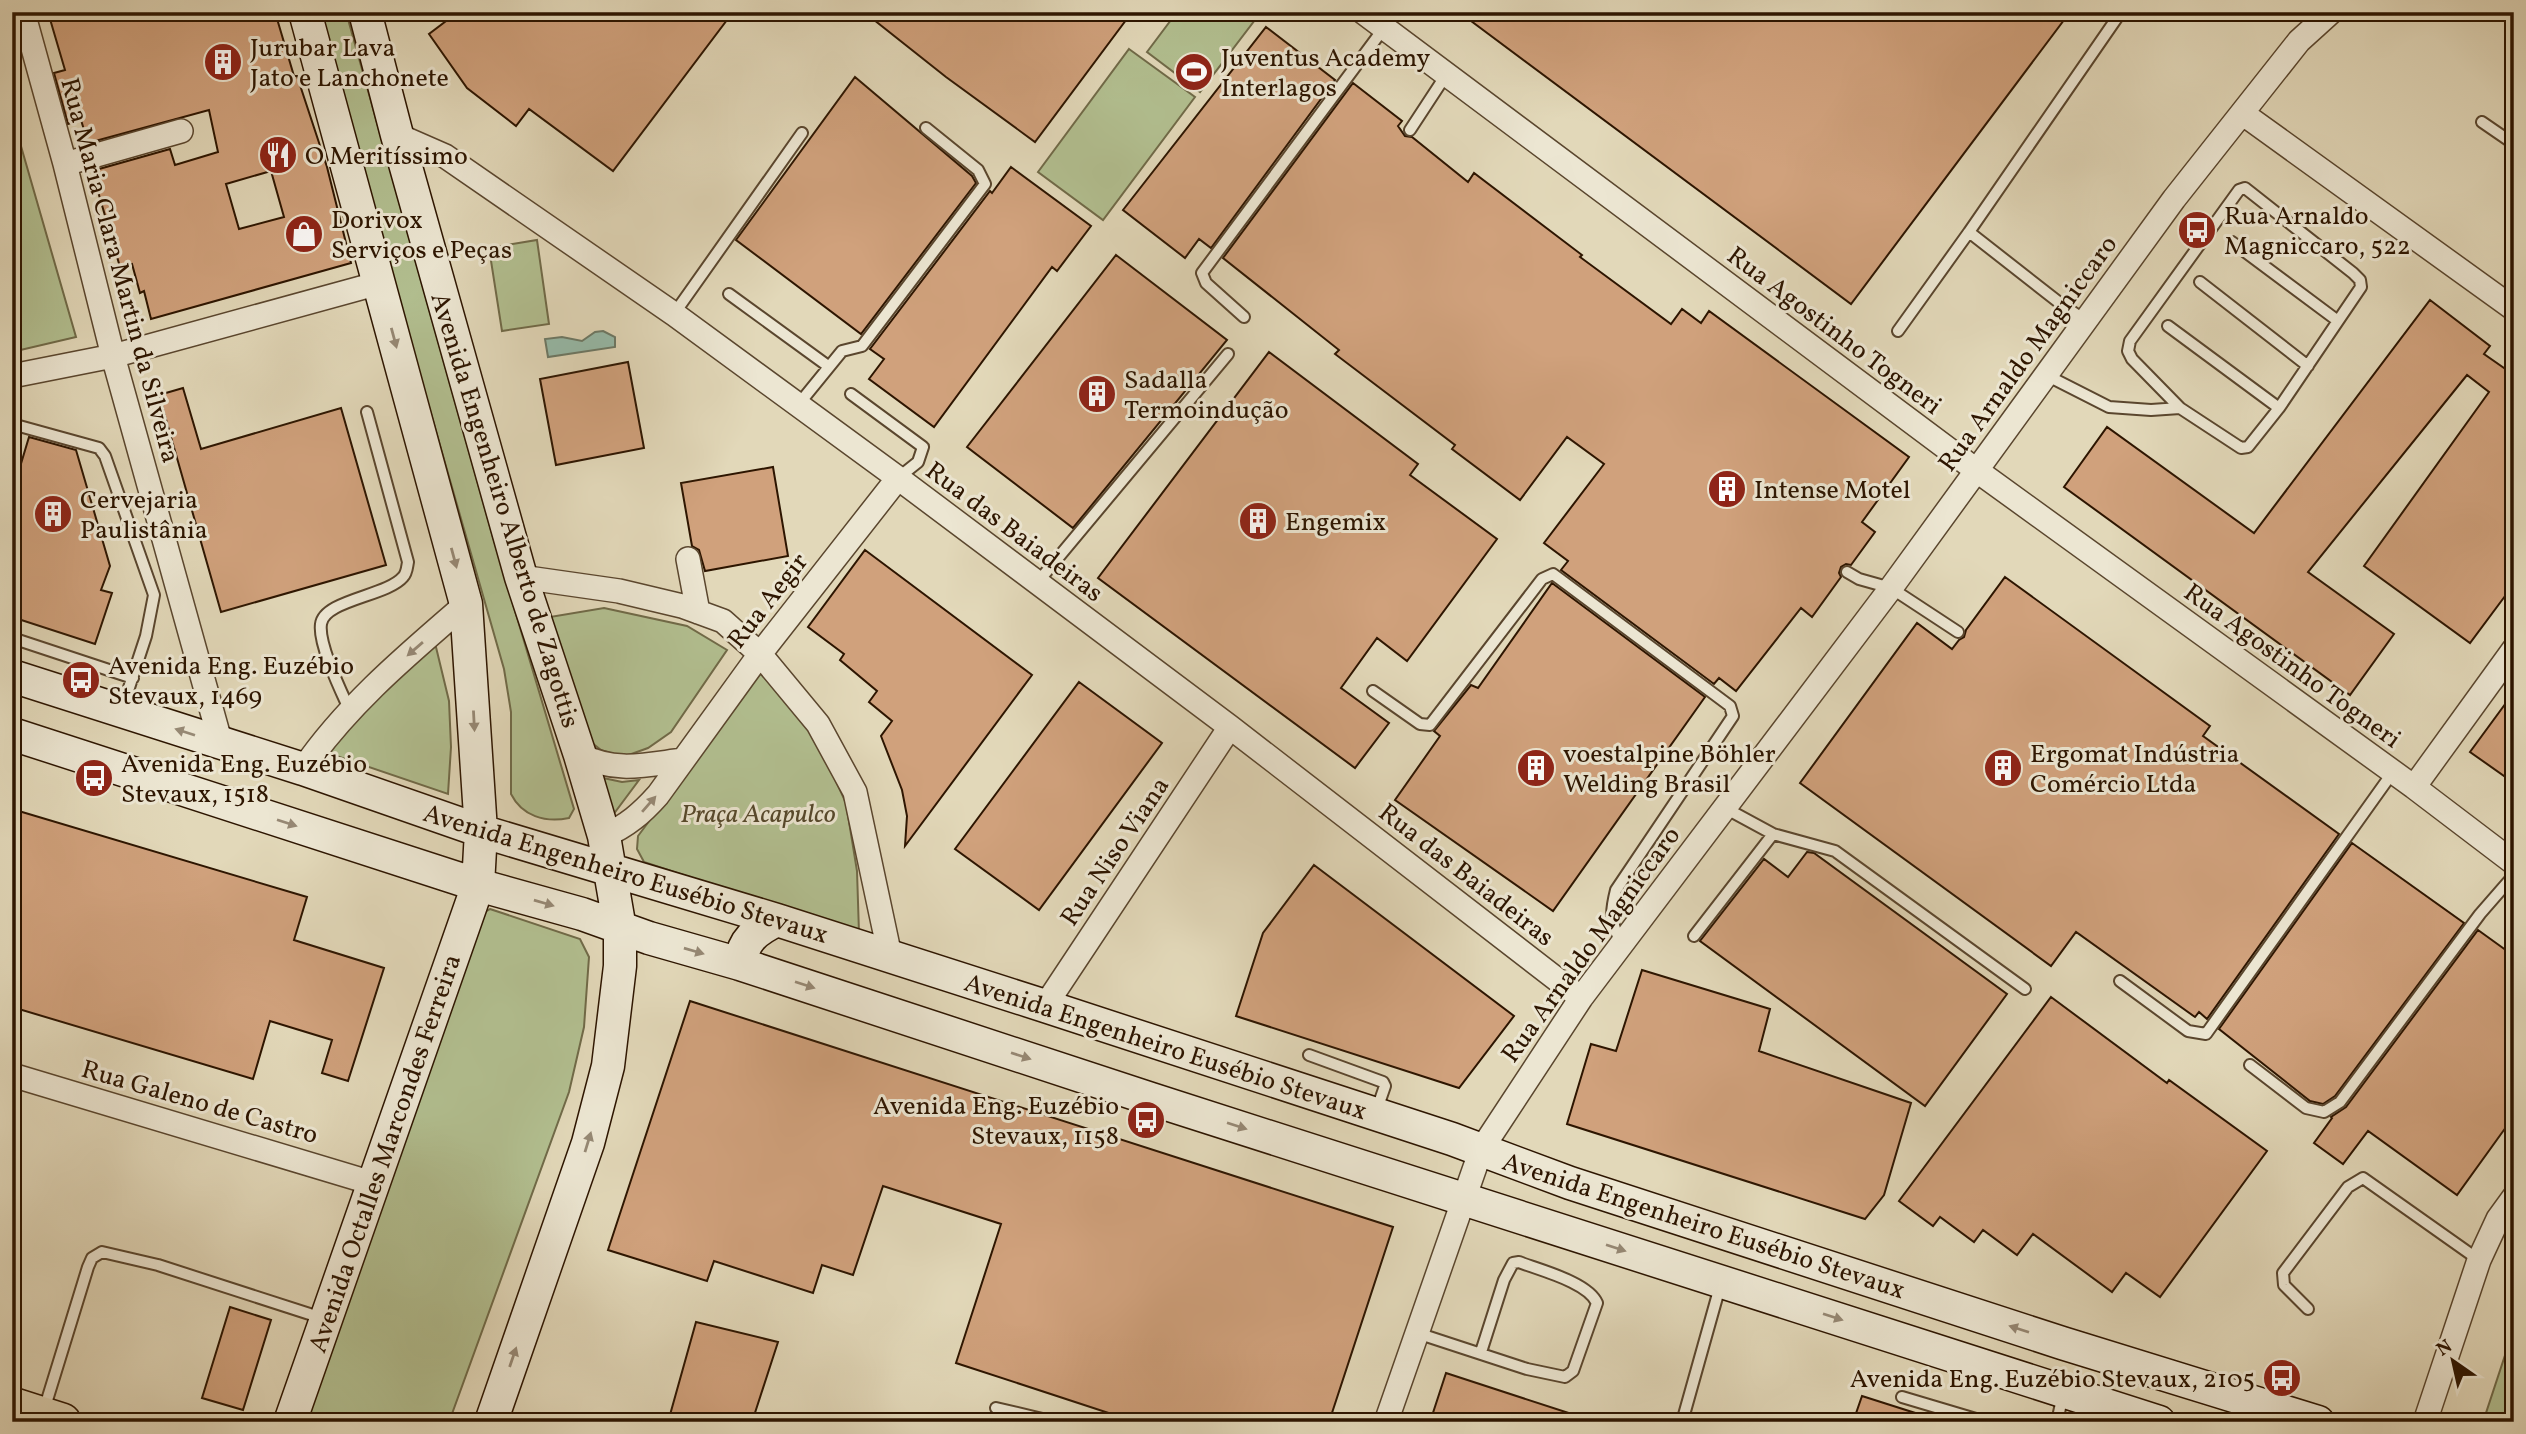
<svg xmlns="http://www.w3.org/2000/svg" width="2526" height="1434" viewBox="0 0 2526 1434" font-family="Vollkorn,serif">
<rect width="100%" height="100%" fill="#e2d8b9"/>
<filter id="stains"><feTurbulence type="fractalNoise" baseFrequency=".00286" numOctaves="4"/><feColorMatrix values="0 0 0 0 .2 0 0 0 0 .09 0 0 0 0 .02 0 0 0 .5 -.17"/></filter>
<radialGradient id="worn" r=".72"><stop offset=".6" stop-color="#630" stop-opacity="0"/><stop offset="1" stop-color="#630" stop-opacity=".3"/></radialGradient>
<!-- green -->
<path fill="#b2bf90" stroke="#706a48" stroke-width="2" d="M316 12H346L493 537 574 809 569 818C545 823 522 816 511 794V712L504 669Z
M1177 12H1261L1200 92 1147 52Z
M1129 49 1195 97 1103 220 1038 172Z
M12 115 76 337 12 352Z
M537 240 549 324 502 331 489 248Z
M604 608 687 626 727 650 671 732 648 748 623 757 601 750 582 735 544 618Z
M435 643 449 701 451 747 448 794 322 751Z
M760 673 811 727 846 803 857 871 859 933 644 862 637 849 638 836Z
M589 775 622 782 639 780 607 823Z
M490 909 580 939 589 957 584 1027 569 1092 449 1422H291L473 918Z
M2514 1328V1422H2492L2494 1416 2486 1413Z"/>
<!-- water -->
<path fill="#96bbaa" stroke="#6c7966" stroke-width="2" d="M603 331 615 337V347L548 357 545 339 562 337 582 341 595 332Z"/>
<!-- building -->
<path fill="#d0a17c" stroke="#2d1500" stroke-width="2" fill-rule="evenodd" d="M52 12H275L294 76H297L327 167 351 263 151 319 144 291 140 293 132 264 120 267 92 171 170 149 175 165 218 152 209 110 88 143 81 120 68 124 54 73 65 70 50 19 54 17ZM271 171 284 217 239 229 226 184Z
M458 12H733L613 171 529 109 516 126 467 88 429 34Z
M864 12H1132L1035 142 946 77Z
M1459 12H2070L1851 304Z
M1266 27 1335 80 1211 248 1199 239 1185 258 1123 210Z
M855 77 972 176 976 183 861 334 736 240Z
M1353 83 1402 121 1398 126 1405 136 1412 137 1468 182 1474 173 1582 255 1580 257 1671 324 1682 309 1701 323 1709 311 1909 457 1862 522 1875 532 1851 565 1846 564 1841 567 1839 573 1841 577 1812 617 1801 608 1736 691 1719 678 1714 684 1561 570 1568 561 1544 543 1604 464 1567 437 1520 500 1452 449 1455 445 1335 354 1339 350 1223 258Z
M1011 167 1091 226 1057 271 1052 267 934 427 869 379 884 359 870 349 990 191 992 193Z
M1116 255 1227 340 1073 528 967 447Z
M2430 300 2490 346 2484 354 2514 375V584L2470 643 2364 566 2489 392 2467 375 2308 572 2394 634 2350 695 2064 487 2107 427 2254 533Z
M1269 352 1418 464 1410 475 1497 539 1407 661 1377 638 1341 688 1389 723 1355 768 1098 578Z
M628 362 644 448 556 465 540 379Z
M183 388 201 449 341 408 386 565 221 612 159 395Z
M29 437 76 450 110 566 101 590 112 593 95 644 12 617V465L20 467Z
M773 467 788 556 705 571 699 550 692 546 681 483Z
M865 550 1032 675 905 846 907 816 902 790 881 736 892 721 869 702 877 691 840 660 844 654 808 627Z
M2005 577 2210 726 2203 736 2339 834 2207 1019 2199 1012 2195 1017 2076 932 2051 966 1800 783 1917 623 1952 649 1959 640 1964 637 1966 630Z
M1552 583 1705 697 1553 911 1395 800 1440 736 1434 731 1471 685 1478 688Z
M1079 682 1162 743 1039 910 955 849Z
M2514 692V783L2470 752Z
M12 809 307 897 294 940 384 968 348 1081 322 1073 332 1040 270 1021 253 1079 12 1007Z
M2352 843 2464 923 2335 1096 2323 1104 2310 1101 2219 1029Z
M1807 852 1814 853 2007 994 1925 1106 1700 941 1764 859 1788 877Z
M1314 865 1514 1016 1459 1088 1236 1016 1263 933Z
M2478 930 2514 956V1116L2457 1195 2368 1131 2343 1164 2314 1143 2332 1118 2331 1117 2346 1107Z
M1642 970 1770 1009 1759 1051 1911 1103 1884 1195 1865 1219 1567 1124 1591 1044 1616 1051Z
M2051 997 2167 1083 2169 1080 2267 1151 2160 1297 2126 1273 2112 1292 2033 1234 2017 1255 1983 1230 1974 1242 1940 1217 1933 1226 1899 1201Z
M690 1001 1393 1227 1329 1422H1136L956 1363 1001 1224 883 1186 853 1275 822 1265 813 1293 714 1261 707 1281 608 1250Z
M230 1307 271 1320 243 1410 202 1398Z
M696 1322 778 1342 752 1422H668Z
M1446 1373 1584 1418 1583 1422H1430Z
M1862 1396 1931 1418 1930 1422H1853Z"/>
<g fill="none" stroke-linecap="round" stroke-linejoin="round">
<defs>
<path id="service" d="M2482 122 2514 144
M1410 130 1446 75
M2232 242 2338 321
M2200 282 2308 366
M729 294 828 366
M674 314 802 133
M1244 317 1206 283 1202 273 1384 28
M2086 321 2061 304 1969 232 2121 12
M2168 326 2279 408
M1898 331 1969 232
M2046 375 2109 407 2151 410 2180 408 2241 448 2248 447 2279 408 2361 287 2360 280 2353 273 2245 188 2239 190 2130 341 2128 351 2132 359 2180 408
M851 394 923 447 918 462 898 478
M798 405 842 351 862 346 985 184 978 170 926 128
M12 424 99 448 105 456 154 595 146 636 122 709
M1847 572 1859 579 1891 588 1958 632
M1037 583 1228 354
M12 638 133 678
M1373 691 1420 724 1430 725 1542 579 1553 574 1730 706 1733 716 1616 890C1610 914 1610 922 1622 944
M350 711C341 691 318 644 321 624 324 600 387 596 403 577 407 573 407 567 408 562L367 412
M1725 808 1773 834 1835 851 2025 989
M1694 936 1773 834
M2120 981 2188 1031 2206 1034 2393 772
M1309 1055 1383 1082 1385 1086 1376 1112
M2250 1065 2306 1108 2324 1112 2340 1102 2480 914 2514 875
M2308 1309 2284 1285 2283 1273 2348 1187 2363 1178 2479 1260
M1417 1333 1527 1369 1565 1377 1573 1371 1597 1303C1588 1282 1539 1270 1519 1262L1513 1263 1504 1280 1481 1352
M1902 1397 1986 1422
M996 1408 1055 1422
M44 1410 88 1267 92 1258 102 1252 158 1265 322 1318
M1682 1422 1721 1283
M2057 1422 2063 1394"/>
<path id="minor" d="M23 12 65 164 113 356 221 744
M1363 12 1976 470 2414 787 2514 863
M2242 113 2514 309
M397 135 445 156 674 314 898 478 1230 727 1581 998
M65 164 181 131
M12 376 113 356 379 283
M688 559 698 612
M521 577 619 591 682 606 723 621 760 654 818 724 855 792 890 956
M580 755C617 773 644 765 683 760
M303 769C347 705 407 655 466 604
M2414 787 2514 649
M604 836C627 826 642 813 658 795L760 654 898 478
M1045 1006 1230 727
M12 1075 372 1183
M1386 1422 1481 1150 1581 998 1891 588 2174 199 2299 41 2331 12
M2425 1422 2479 1260 2498 1219 2514 1197"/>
<path id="secondary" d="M365 12 397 135 521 577 580 755 604 836 620 929V966L608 1066 588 1143 491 1422
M12 676 303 769 481 831 777 920 1045 1006 1452 1139 1570 1183 2062 1343 2318 1422
M12 734 478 885 582 914 649 938 740 964 1151 1099 2159 1422
M740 964C743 940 756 930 777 920
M290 1422 478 885 481 831 466 604 305 12"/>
<path id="trunk" d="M12 1406 62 1422"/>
</defs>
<!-- service casing -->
<use href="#service" stroke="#5a462e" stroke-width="14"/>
<!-- minor casing -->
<use href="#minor" stroke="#5a462e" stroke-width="26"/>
<!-- secondary casing -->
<use href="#secondary" stroke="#2d1500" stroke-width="35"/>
<!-- trunk casing -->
<use href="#trunk" stroke="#2d1500" stroke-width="40"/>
<!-- service -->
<use href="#service" stroke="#ece6d2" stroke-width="10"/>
<!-- minor -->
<use href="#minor" stroke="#ece6d2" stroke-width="23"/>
<!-- secondary -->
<use href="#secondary" stroke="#ece6d2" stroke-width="32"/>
<!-- trunk -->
<use href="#trunk" stroke="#e2d8b9" stroke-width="37"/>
</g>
<!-- one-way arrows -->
<defs><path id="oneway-solid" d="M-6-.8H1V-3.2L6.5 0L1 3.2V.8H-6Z" transform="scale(1.75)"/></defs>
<g fill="#968874">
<use href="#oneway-solid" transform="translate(394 338) rotate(75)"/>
<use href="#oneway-solid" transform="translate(454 558) rotate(75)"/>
<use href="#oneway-solid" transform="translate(415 649) rotate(139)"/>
<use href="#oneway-solid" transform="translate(474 721) rotate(87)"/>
<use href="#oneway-solid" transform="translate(185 732) rotate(-162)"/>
<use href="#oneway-solid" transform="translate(649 804) rotate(-49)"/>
<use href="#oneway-solid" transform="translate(287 823) rotate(18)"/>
<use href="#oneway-solid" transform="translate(544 903) rotate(16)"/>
<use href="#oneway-solid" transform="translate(694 951) rotate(16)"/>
<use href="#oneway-solid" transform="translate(805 985) rotate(18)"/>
<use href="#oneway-solid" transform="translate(1021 1056) rotate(18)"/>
<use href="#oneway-solid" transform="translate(1237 1126) rotate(18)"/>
<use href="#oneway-solid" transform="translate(588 1142) rotate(-73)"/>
<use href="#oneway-solid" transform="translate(1616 1248) rotate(18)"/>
<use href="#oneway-solid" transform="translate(1833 1317) rotate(18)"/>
<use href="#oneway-solid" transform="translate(2019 1329) rotate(-162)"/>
<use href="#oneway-solid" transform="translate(513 1357) rotate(-71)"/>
</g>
<!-- icons -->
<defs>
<symbol id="building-disc" viewBox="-11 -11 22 22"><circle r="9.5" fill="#8f2418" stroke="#ece6d2"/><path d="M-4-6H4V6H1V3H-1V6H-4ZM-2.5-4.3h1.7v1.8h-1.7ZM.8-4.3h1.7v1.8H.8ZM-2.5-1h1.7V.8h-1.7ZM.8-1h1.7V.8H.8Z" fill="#fff"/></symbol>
<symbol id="stadium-disc" viewBox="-11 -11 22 22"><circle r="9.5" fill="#8f2418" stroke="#ece6d2"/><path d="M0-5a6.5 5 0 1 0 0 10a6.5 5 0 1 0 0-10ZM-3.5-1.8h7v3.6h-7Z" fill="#fff"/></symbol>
<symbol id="restaurant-disc" viewBox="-11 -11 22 22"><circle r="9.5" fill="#8f2418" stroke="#ece6d2"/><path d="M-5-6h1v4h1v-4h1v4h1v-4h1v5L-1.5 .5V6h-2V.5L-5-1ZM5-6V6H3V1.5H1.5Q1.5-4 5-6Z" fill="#fff"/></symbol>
<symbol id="bus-disc" viewBox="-11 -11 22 22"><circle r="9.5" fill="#8f2418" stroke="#ece6d2"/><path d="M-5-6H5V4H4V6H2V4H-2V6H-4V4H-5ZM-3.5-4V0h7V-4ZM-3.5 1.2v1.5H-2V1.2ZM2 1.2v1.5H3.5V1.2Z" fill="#fff"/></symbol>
<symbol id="shop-disc" viewBox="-11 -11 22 22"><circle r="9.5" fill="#8f2418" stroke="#ece6d2"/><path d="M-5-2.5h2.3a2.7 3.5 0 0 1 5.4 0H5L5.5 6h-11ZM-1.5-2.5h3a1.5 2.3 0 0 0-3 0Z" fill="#fff"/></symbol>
</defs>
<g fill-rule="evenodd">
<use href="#building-disc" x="201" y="40" width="44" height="44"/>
<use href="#stadium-disc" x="1172" y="50" width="44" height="44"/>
<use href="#restaurant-disc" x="256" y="133" width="44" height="44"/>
<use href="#bus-disc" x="2175" y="208" width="44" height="44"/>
<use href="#shop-disc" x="282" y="212" width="44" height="44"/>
<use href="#building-disc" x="1075" y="372" width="44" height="44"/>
<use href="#building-disc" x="1705" y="467" width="44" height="44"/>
<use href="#building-disc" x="31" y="492" width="44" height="44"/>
<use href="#building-disc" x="1236" y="499" width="44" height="44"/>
<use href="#bus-disc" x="59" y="658" width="44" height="44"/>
<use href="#building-disc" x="1514" y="746" width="44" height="44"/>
<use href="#building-disc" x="1981" y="746" width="44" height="44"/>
<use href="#bus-disc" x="72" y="756" width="44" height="44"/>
<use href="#bus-disc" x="1124" y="1098" width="44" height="44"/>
<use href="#bus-disc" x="2260" y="1356" width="44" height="44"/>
</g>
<g text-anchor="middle" stroke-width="6" stroke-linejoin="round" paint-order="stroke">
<!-- poi labels -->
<g font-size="26" fill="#2d1500" stroke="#ece6d2" text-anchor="start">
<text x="250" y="56">Jurubar Lava<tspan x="250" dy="30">Jato e Lanchonete</tspan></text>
<text x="1221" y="66">Juventus Academy<tspan x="1221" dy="30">Interlagos</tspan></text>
<text x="305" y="164">O Meritíssimo</text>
<text x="2224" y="224">Rua Arnaldo<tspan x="2224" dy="30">Magniccaro, 522</tspan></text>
<text x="331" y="228">Dorivox<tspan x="331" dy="30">Serviços e Peças</tspan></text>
<text x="1124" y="388">Sadalla<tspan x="1124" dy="30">Termoindução</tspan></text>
<text x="1754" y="498">Intense Motel</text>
<text x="80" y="508">Cervejaria<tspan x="80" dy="30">Paulistânia</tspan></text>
<text x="1285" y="530">Engemix</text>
<text x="108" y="674">Avenida Eng. Euzébio<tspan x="108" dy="30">Stevaux, 1469</tspan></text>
<text x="1563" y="762">voestalpine Böhler<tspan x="1563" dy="30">Welding Brasil</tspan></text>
<text x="2030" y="762">Ergomat Indústria<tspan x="2030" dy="30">Comércio Ltda</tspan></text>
<text x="121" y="772">Avenida Eng. Euzébio<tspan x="121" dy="30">Stevaux, 1518</tspan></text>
<text x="1119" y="1114" text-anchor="end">Avenida Eng. Euzébio<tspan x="1119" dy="30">Stevaux, 1158</tspan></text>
<text x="2255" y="1387" text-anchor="end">Avenida Eng. Euzébio Stevaux, 2105</text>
</g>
<!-- street labels -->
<g font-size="26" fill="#2d1500" stroke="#ece6d2">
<text transform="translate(121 270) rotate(75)" y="9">Rua Maria Clara Martin da Silveira</text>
<text transform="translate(1835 330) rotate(37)" y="9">Rua Agostinho Togneri</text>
<text transform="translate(2027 353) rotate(-54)" y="9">Rua Arnaldo Magniccaro</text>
<text transform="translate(506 510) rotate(73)" y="9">Avenida Engenheiro Alberto de Zagottis</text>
<text transform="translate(1015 531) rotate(37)" y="9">Rua das Baiadeiras</text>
<text transform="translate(767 600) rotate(-52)" y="9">Rua Aegir</text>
<text transform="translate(2293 665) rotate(36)" y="9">Rua Agostinho Togneri</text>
<text transform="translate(1114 851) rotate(-56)" y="9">Rua Niso Viana</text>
<text transform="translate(626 873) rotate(17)" y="9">Avenida Engenheiro Eusébio Stevaux</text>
<text transform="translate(1467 874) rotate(38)" y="9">Rua das Baiadeiras</text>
<text transform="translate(1590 944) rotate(-54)" y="9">Rua Arnaldo Magniccaro</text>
<text transform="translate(1166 1046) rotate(18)" y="9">Avenida Engenheiro Eusébio Stevaux</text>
<text transform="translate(200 1101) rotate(16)" y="9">Rua Galeno de Castro</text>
<text transform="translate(384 1153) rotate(-71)" y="9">Avenida Octalles Marcondes Ferreira</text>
<text transform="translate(1704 1225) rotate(18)" y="9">Avenida Engenheiro Eusébio Stevaux</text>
</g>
<!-- park labels -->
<g font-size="26" font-style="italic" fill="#55482b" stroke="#ece6d2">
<text x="758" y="822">Praça Acapulco</text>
</g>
</g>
<!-- margin -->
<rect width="2526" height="1434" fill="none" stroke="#e2d8b9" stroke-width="42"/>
<rect x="14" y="14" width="2498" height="1406" fill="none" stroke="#2d1500" stroke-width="3.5"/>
<rect x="21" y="21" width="2484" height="1392" fill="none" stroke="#2d1500" stroke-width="2"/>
<!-- north arrow -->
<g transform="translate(2453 1361) rotate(326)" stroke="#ece6d2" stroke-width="5" paint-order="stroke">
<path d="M0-5L12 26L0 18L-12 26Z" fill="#2d1500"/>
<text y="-10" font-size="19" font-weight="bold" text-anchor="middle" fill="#2d1500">N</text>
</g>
<rect width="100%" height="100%" filter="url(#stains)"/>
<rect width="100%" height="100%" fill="url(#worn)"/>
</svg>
